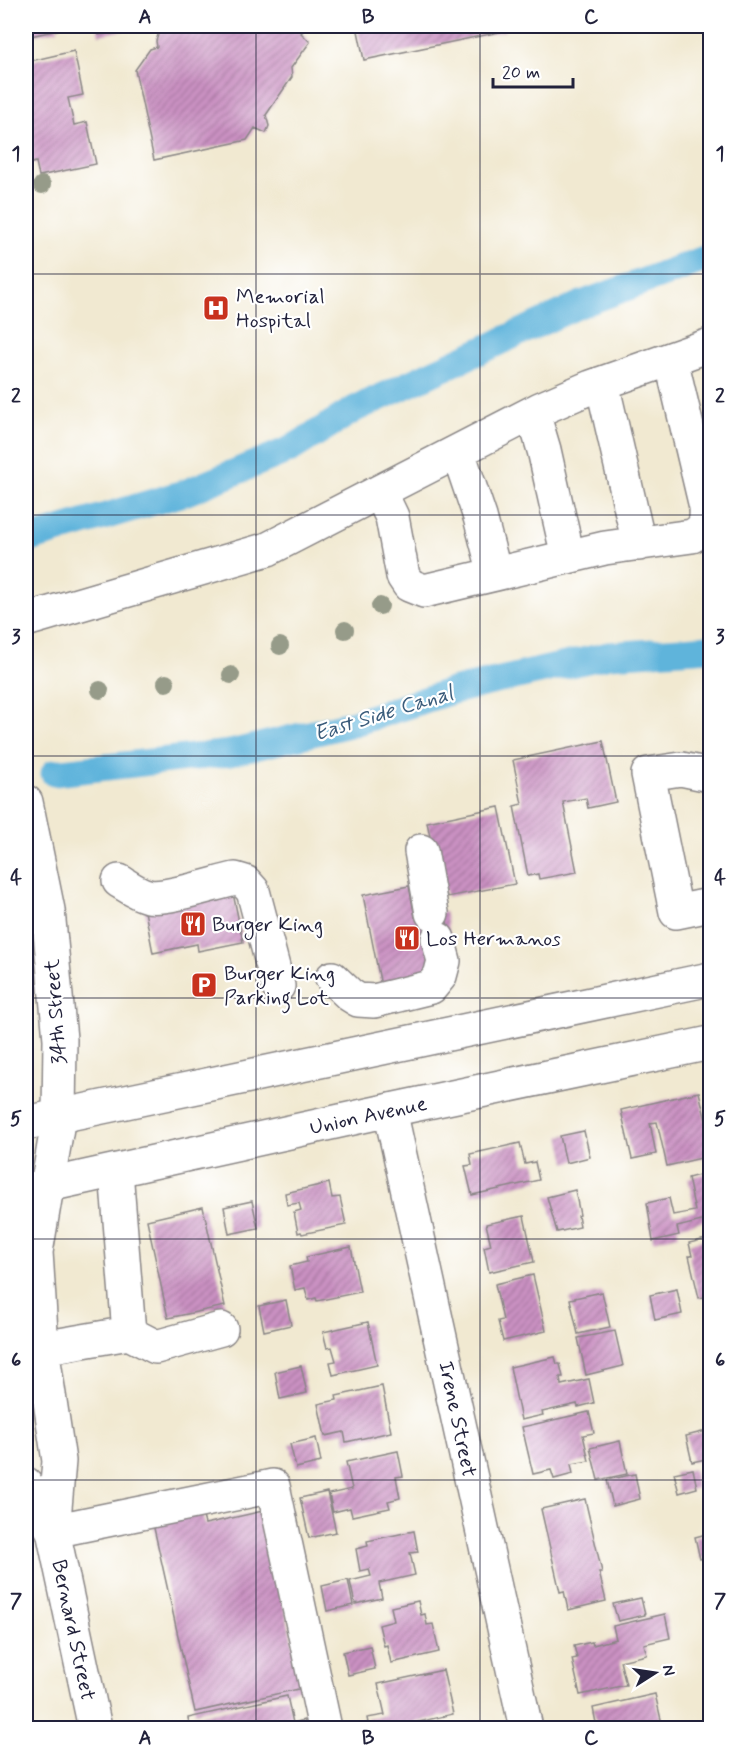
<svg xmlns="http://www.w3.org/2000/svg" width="736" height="1754" viewBox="0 0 736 1754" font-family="Mynerve,sans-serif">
<defs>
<pattern id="building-hatch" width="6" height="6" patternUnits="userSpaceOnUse" patternTransform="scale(1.5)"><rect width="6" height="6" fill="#ca91c2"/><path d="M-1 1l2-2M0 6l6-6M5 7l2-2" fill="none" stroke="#a4769f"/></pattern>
</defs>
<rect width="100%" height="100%" fill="#fff"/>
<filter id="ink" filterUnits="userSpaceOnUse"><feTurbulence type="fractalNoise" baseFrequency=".0167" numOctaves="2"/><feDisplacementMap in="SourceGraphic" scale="12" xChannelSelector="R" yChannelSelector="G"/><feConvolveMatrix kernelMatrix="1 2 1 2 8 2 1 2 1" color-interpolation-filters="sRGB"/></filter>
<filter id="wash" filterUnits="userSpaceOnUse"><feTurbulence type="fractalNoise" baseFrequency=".008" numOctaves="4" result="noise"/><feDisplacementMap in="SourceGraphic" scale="24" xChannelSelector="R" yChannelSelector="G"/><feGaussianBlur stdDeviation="1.35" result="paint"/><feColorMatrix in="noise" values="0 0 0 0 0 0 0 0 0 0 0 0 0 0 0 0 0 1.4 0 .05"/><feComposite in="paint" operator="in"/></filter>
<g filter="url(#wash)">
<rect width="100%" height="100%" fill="#f1e9d1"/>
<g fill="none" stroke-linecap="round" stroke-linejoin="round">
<!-- canal -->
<path stroke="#5fb4db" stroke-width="27" d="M26 540 187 492 291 449 355 409 579 305 710 257
M54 773 230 753 354 723 452 691 609 655 710 648"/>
</g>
<g id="blocks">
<!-- building -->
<path fill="url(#building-hatch)" d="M26 26H57L58 30 26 37Z
M97 26H141V27L99 35Z
M161 26H307L301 33 310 42 291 68 292 77 266 115 269 126 266 133 255 128 247 140 154 160 135 70 150 49 157 47 156 41Z
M357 26H504L505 31 364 60Z
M74 51 83 95 68 98 74 125 87 122 96 164 39 176 36 162 28 164 26 153V62Z
M603 741 616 802 588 808 586 798 563 802 577 872 539 879 538 874 528 876 514 806 522 804 513 760Z
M499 807 515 884 447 897 445 888 441 889 427 822Z
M409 886 415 917 445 911 450 936 433 969 382 991 363 895Z
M232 888 243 942 198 951 197 944 153 953 144 906Z
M699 1092 708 1129H710V1156L667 1166 657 1122 650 1123 656 1154 632 1159 621 1110Z
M584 1131 590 1157 566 1163 560 1136Z
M520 1143 525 1164 535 1162 539 1180 472 1195 465 1166 472 1165 470 1154Z
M710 1172V1219L677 1227 679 1235 653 1241 647 1203 669 1198 673 1215 695 1211 688 1178Z
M329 1183 332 1198 340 1197 346 1225 302 1234 301 1232 298 1233 294 1212 301 1210 299 1203 287 1205 285 1193Z
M575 1190 580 1215 578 1216 580 1227 557 1232 547 1197Z
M252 1201 258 1228 229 1234 224 1207Z
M203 1207 225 1306 168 1318 147 1220Z
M524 1216 534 1262 489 1272 484 1247 491 1245 486 1224Z
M710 1238V1296L699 1298 689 1256H692L689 1243Z
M351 1247 360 1292 317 1301 316 1298 308 1300 305 1288 295 1290 290 1266 307 1262 306 1257Z
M533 1275 546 1331 503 1341 498 1321 503 1320 495 1284Z
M677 1289 682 1314 655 1320 650 1295Z
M602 1292 610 1327 578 1334 570 1299Z
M286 1300 291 1325 264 1331 259 1306Z
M368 1322 377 1365 333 1375 330 1362 336 1361 332 1347 327 1348 323 1332Z
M615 1331 623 1366 586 1375 578 1338Z
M555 1357 557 1364H560L563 1377H560L561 1385 589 1379 594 1403 578 1407 577 1404 542 1412 543 1415 521 1420 510 1367Z
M301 1366 307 1393 280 1399 275 1372Z
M382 1386 391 1432 346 1442 344 1432 325 1436 318 1404 337 1400 336 1396Z
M589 1412 594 1433 583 1435 589 1461 571 1464 573 1474 554 1479 551 1470 533 1474 522 1427Z
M710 1430V1458L692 1462 686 1436Z
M316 1438 321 1462 296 1468 290 1444Z
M620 1441 627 1474 598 1480 590 1448Z
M398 1451 403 1476 396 1477 400 1498 388 1501 390 1508 352 1516 350 1508 333 1512 329 1494 352 1489 346 1462Z
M693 1469 697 1488 679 1493 674 1473Z
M635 1474 640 1499 613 1506 607 1480Z
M327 1492 336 1532 309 1538 300 1498Z
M585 1499 602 1572H599L606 1601 568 1610 564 1591 560 1592 541 1509Z
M201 1509 205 1524 263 1511 303 1688 195 1712 152 1519Z
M414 1531 418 1552 410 1553 415 1575 379 1583 382 1598 355 1604 350 1581 371 1576 369 1569 360 1571 356 1549 368 1546 367 1541Z
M710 1533V1556L700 1559 695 1537Z
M348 1580 353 1605 327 1611 322 1586Z
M641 1598 645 1615 618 1621 613 1604Z
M418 1601 421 1615 425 1614 427 1625 433 1624 439 1652 391 1663 387 1645 384 1646 379 1625 394 1621 391 1607Z
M665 1614 670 1638 644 1644 647 1655 620 1661 626 1685 580 1695 572 1659 577 1658 574 1646 592 1642 593 1645 616 1639 613 1626Z
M370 1646 375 1669 348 1675 343 1652Z
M443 1670 453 1714 410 1724 411 1728H352V1726L368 1723 367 1718 385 1715 378 1684Z
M655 1694 663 1728H597L593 1708Z
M287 1696 293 1723 304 1720 306 1728H190L188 1718Z"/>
</g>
</g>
<g filter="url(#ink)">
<use href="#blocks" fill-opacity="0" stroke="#8a8686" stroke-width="1.5"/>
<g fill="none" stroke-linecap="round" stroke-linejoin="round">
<defs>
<path id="minor" d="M602 383 639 544
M533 413 544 450 568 557
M458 452 480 517 495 574
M380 492 392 517 403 576 409 585 424 591 605 548 692 536C705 529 707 522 706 507L671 359
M26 620 268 549 540 409 591 387 710 345
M710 775 681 769 648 774 676 912 710 905
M26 802 48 910 60 1039 59 1116 36 1252 42 1348 59 1461 53 1531 95 1728
M421 851 432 913
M119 881C129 887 138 894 148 896 165 900 216 883 235 879L245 882 253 891 278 986
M332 978 350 995 358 1000 374 1001 431 987 440 976 444 961 438 939
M390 1110 526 1728
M129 1333 156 1347 221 1329
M42 1348 129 1333 116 1171
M26 1484 53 1531
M53 1531 273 1486 325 1728"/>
<path id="major" d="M26 1123 710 979
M26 1190 390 1110 710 1043"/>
</defs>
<!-- minor casing -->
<use href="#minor" stroke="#8a8686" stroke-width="36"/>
<!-- major casing -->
<use href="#major" stroke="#8a8686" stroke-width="36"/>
<!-- minor -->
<use href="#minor" stroke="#fff" stroke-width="33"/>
<!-- major -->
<use href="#major" stroke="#fff" stroke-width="33"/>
</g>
<!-- trees -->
<g fill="#969b89">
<circle cx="42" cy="185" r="9"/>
<circle cx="380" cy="606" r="9"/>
<circle cx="345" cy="630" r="9"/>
<circle cx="280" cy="646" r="9"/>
<circle cx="231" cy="675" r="9"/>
<circle cx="166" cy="683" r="9"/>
<circle cx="100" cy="690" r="9"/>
</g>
</g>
<!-- grid -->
<path fill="none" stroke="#22223b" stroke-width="1.5" stroke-opacity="0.55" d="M256 26V1728M480 26V1728M26 274H710M26 515H710M26 756H710M26 998H710M26 1239H710M26 1480H710"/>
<!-- icons -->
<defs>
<symbol id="hospital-square" viewBox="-11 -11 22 22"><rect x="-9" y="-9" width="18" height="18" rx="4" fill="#c8321e" stroke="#fff"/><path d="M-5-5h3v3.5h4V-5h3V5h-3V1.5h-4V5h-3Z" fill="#fff"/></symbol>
<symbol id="restaurant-square" viewBox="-11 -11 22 22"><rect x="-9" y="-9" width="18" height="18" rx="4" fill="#c8321e" stroke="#fff"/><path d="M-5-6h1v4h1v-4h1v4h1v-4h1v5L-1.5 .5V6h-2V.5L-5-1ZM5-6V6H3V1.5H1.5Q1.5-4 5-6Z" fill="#fff"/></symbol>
<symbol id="parking-square" viewBox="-11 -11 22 22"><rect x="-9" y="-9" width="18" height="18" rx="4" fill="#c8321e" stroke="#fff"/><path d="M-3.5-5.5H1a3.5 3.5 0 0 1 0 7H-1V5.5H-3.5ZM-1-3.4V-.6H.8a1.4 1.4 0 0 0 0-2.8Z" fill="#fff"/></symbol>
</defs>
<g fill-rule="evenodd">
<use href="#hospital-square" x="201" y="293" width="30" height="30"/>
<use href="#restaurant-square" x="178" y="909" width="30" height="30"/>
<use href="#restaurant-square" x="392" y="923" width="30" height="30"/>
<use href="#parking-square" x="189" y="970" width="30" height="30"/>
</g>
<g text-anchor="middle" stroke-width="4.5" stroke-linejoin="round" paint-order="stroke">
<!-- poi labels -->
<g font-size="21" fill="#22223b" stroke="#fff" text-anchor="start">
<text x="236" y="303">Memorial<tspan x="236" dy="24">Hospital</tspan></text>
<text x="212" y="931">Burger King</text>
<text x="426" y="945">Los Hermanos</text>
<text x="224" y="980">Burger King<tspan x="224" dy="24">Parking Lot</tspan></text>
</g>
<!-- street labels -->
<g font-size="21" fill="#22223b" stroke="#fff">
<text transform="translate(55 1012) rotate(-94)" y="7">34th Street</text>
<text transform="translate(368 1115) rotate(-12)" y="7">Union Avenue</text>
<text transform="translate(458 1419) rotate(78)" y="7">Irene Street</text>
<text transform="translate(74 1630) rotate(78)" y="7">Bernard Street</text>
</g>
<!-- water labels -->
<g font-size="22" font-style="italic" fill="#3a5c7b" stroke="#fff">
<text transform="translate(383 712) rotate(-17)" y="8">East Side Canal</text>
</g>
</g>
<!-- margin -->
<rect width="736" height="1754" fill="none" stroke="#fff" stroke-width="66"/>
<!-- north arrow -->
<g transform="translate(655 1673) rotate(78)" stroke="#ffffff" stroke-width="4.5" paint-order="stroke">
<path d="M0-4.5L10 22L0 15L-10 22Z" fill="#22223b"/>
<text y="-9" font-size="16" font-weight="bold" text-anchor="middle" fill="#22223b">N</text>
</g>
<!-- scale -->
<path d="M493 78v9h80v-9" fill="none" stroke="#22223b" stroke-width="3"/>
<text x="502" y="78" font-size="18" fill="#22223b" stroke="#ffffff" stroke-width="4.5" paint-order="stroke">20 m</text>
<rect x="33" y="33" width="670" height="1688" fill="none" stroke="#22223b" stroke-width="2"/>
<g font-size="20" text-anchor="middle" font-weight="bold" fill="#22223b">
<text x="145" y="23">A</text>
<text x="368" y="23">B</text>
<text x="591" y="23">C</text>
<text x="16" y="160">1</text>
<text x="720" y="160">1</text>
<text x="16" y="402">2</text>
<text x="720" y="402">2</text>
<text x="16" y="643">3</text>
<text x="720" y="643">3</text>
<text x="16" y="884">4</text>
<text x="720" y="884">4</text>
<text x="16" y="1125">5</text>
<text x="720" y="1125">5</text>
<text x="16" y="1366">6</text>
<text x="720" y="1366">6</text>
<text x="16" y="1607">7</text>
<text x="720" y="1607">7</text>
<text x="145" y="1744">A</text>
<text x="368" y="1744">B</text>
<text x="591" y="1744">C</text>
</g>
</svg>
